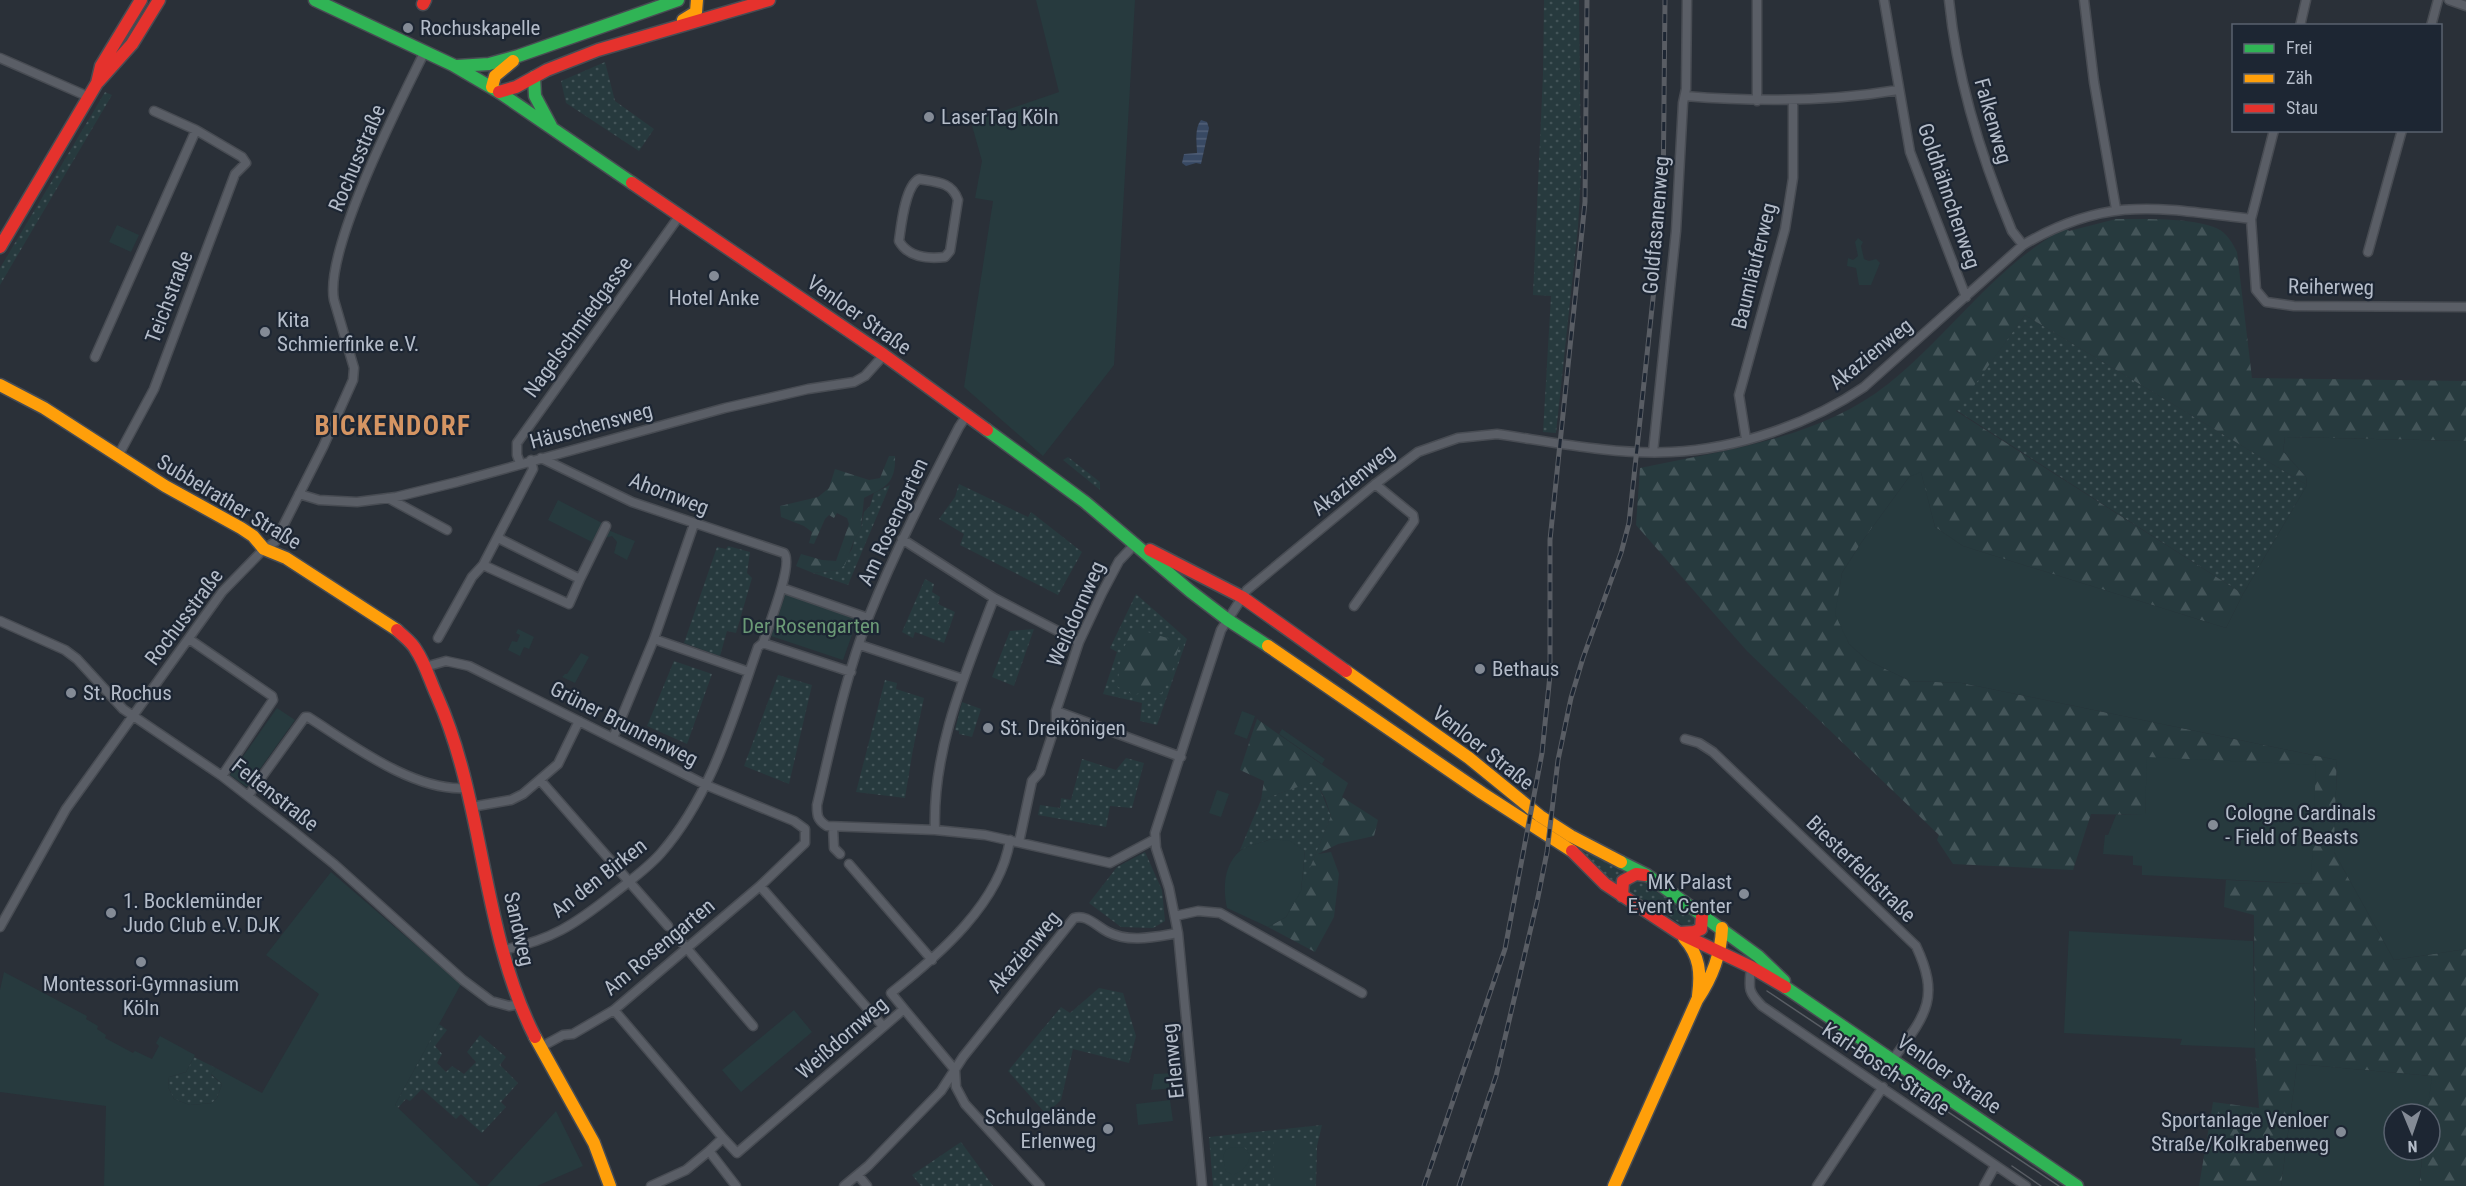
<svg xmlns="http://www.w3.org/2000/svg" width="2466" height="1186" viewBox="0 0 2466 1186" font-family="'Roboto Condensed',sans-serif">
<defs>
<pattern id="grass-dots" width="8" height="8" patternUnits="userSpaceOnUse" patternTransform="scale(1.5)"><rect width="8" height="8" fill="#273a3e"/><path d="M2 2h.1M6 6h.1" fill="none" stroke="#445559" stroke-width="1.8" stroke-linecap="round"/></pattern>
<pattern id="forest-firs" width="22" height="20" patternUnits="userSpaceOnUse" patternTransform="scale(1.5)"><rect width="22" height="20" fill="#273a3e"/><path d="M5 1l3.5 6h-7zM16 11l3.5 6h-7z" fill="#445559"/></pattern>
<pattern id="water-rules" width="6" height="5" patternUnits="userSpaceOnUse" patternTransform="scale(1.5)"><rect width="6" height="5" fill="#384963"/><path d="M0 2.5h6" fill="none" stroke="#526178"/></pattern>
</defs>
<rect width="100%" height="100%" fill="#2a3038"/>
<!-- grass -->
<path fill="url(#grass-dots)" d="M1544 0H1579L1581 173 1578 227 1556 433 1543 432 1551 296 1533 295 1543 74Z
M605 62 615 101 654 129 639 151 566 103 561 81Z
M105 92 112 95 0 285V268Z
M2025 315 2307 485 2243 594 1956 410Z
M1068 457 1100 482V490L1063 460Z
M959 484 1028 517 1031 512 1082 552 1058 595 960 545 964 534 939 519 955 497Z
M890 485 848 585 813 573 838 570 852 549 854 540 861 529 864 512 870 506 874 493Z
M728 546 750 552 747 573 752 578 736 633 727 631 720 656 684 643 717 547 726 549Z
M925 579 934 584 932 592 940 597 938 604 955 612 944 643 915 632 913 638 902 632Z
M1136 594 1187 639 1157 725 1140 721 1142 703 1103 694 1117 652 1110 648Z
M1034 629 1014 686 992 677 1010 631Z
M674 661 712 674 687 744 647 726Z
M778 675 812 685 789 784 744 766Z
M885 680 897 683 896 689 924 698 913 749 905 798 856 792Z
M962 702 981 709 972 737 959 734V731L955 730Z
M1126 758 1144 763 1132 808 1110 806 1106 827 1038 815 1040 805 1060 808 1061 798 1071 800 1082 759 1116 770Z
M1316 780 1331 816 1301 891 1305 851 1271 839 1240 850 1261 800Z
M1571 843 1628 870 1614 883Z
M1145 852 1162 890 1165 921 1153 928 1121 927 1089 903 1117 867Z
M1635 880 1642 881C1654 889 1694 911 1698 921L1696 926H1685L1630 893 1629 885Z
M1099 988 1123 993 1136 1036 1129 1063 1073 1049 1061 1100 1046 1114 1008 1071 1061 1007 1070 1013Z
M439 1024 447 1030 435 1046 442 1054 437 1063 446 1072 452 1066 464 1074 476 1062 467 1052 480 1035 506 1057 500 1065 518 1083 501 1102 506 1107 482 1133 461 1114 456 1119 422 1089 410 1101 406 1099 397 1109 395 1105Z
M194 1057 216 1068 211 1075 222 1084 217 1098 212 1103 190 1105 174 1099 168 1087 169 1077 186 1072Z
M1322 1125 1317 1146 1316 1186H1213L1209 1137Z
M961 1142 993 1186H921L912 1175Z"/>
<!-- forest -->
<path fill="url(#forest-firs)" d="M2116 219C2142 219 2199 217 2220 230 2228 235 2233 244 2237 252L2252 378 2466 381V441L2285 437 2283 451 2306 477 2307 485 2025 315 1956 411 2243 594 2226 628 1963 546 1935 527 1921 473 1909 477 1861 543 1842 573 1836 614 1849 644 1867 660 1910 681 1962 683 2337 760 2334 852 2394 960 2466 949V1186H2419L2423 1150H2430V1114H2427L2431 1076 2297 1064 2281 1186H2199L2213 1102 2259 1108 2255 1048 2254 915 2224 907 2226 880 2311 884 2148 757 2145 815 2091 814 2073 870 1953 864 1937 840 1939 835 1747 651 1636 525 1640 468C1724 450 1819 439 1888 384 1950 335 1995 265 2066 228L2069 231Z
M889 456H895C896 483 886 487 864 498L861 529 854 540 845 565 838 570 813 573 796 566 801 554 822 560 836 561 849 524 847 518 837 513 834 518 829 515 825 519 814 544 809 543 812 532 804 526 781 517 780 506 818 497 829 488 835 469 869 480 880 478Z
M1135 628 1180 642 1174 666 1162 694 1148 690 1134 695 1118 687C1119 664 1121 647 1135 628Z
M1257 719 1348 783 1342 797 1378 820 1374 836 1338 844 1318 854 1331 852 1339 874 1334 917 1315 952 1268 927 1286 917 1301 890 1331 816 1325 798 1315 781 1261 800 1264 781 1240 770Z"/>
<!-- park -->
<path fill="#273a3e" d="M1036 0H1135L1114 365 1043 456 964 387 993 201 975 198 982 161 971 122 1059 92Z
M117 225 139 235 131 252 109 242Z
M1858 238 1863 242 1861 246 1864 259 1869 261 1876 259 1880 263 1871 285H1859L1856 268 1847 266 1848 258 1853 260 1858 256 1855 242Z
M2285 437 2466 441V949L2394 960 2334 852 2337 760 1962 683 1910 681 1867 660 1849 644 1835 614 1842 573 1861 543 1909 477 1921 472 1935 527 1963 546 2226 628 2243 594 2307 485 2306 477 2283 451Z
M558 500 602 523 592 542 548 520Z
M608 530 635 541 627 560 614 553 617 542 612 536 604 538Z
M786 593 858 618 843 660 771 636Z
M518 629 534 637 529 649 524 647 520 656 508 650 512 641 517 642 520 635 516 633Z
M581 653 589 657 575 683 562 677 565 674H567Z
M277 708 295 720 247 787 230 775Z
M1242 711 1255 716 1247 739 1234 734Z
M1282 729 1325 759 1322 764 1279 734Z
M2147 757 2316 765 2311 884 2142 875V866L2133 865V856L2103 854 2105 835H2108L2116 815H2145Z
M1217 790 1229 794 1221 817 1209 813Z
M1271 839 1290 841 1305 851 1301 891 1286 917 1268 927 1227 908C1223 890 1223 865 1240 851 1247 845 1262 843 1271 839Z
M331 872 461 984 395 1105 480 1186H104L106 1106 0 1092V990L4 972 87 1016 86 1019 98 1026 97 1029 106 1035 105 1038 133 1053 135 1051 152 1059 159 1046 156 1043 160 1036 195 1055 186 1072 169 1077 168 1087 174 1099 190 1105 212 1103 217 1098 222 1084 211 1074 216 1068 262 1093 319 994 266 955Z
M2069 931 2253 941 2255 1048 2180 1045 2182 1039 2064 1033Z
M794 1010 812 1032 741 1092 722 1070Z
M2297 1064 2432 1076 2427 1114H2394V1150H2423L2419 1186H2281Z
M1176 1073 1177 1088 1151 1090 1154 1074Z
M1170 1100 1173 1121 1138 1125 1136 1104Z
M556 1111 583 1166 537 1186H487Z
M1274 1138H1309V1186H1274Z
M1232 1147 1245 1148 1250 1155C1249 1165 1243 1171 1233 1175L1226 1171 1223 1156 1226 1150Z"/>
<!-- water -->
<path fill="url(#water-rules)" d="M1201 120 1207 122 1209 128 1201 164 1196 163 1186 166 1182 163 1184 154 1197 153C1197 143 1194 129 1201 120Z"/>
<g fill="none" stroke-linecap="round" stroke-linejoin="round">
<defs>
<path id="street" d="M1757 0V101
M1884 0 1910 152 1966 297
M1949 0C1957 80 1981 157 2012 231L2023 245
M2084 0 2094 82 2116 209
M2449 0 2466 6
M2300 26 2306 0
M2431 26 2438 0
M0 58 89 97
M1685 96C1757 102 1827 102 1898 90
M2274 130 2251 219 2256 290 2266 302 2294 306 2466 307
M919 179C937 182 952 182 958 200L950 251 945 257C928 259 908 257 899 241 901 226 905 186 919 179Z
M2368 252 2402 130
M95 357 196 130
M967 415 959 427C927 489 895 551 869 616 845 677 832 742 817 805 817 815 817 820 827 826L935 830 985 835 1110 863 1155 839
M1746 439 1739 395 1785 229 1793 178V100
M1653 452 1676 231 1683 103 1686 89 1687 0
M118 456 154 389 235 174 246 163 242 157 196 130 154 111
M520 463 517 455V443L680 215
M299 494 319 500 357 502 396 497 457 482 725 408 808 389 854 382 865 376 884 355
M388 498 447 530
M902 539 994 598 1079 642
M483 565 569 604 580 579 498 538
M580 579 606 526
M782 588 868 618
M1354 606 1414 521 1413 515 1408 511 1375 484
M0 621 65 650 77 659 123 709 222 776 293 831 334 864 463 980 491 1001 509 1006 520 1004
M438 638 472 577 483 565 533 469 531 460
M189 639 272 696 273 700 222 776
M654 639 749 672
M763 643 851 672
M860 645 963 679
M425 667 446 661 469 666 706 785 794 821 805 829V843L760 886 614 1010 573 1034 563 1035 541 1047
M1056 711 1181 757
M613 738 654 639 694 524
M1685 739 1699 743 1713 752 1916 946C1941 999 1925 1016 1893 1059
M540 780 668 926
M248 796 305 717H308C351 744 414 792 466 788
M471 807 511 800 523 794 558 764 579 721
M833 827 834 848 840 854
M935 830C932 749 966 672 994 598
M1019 842 1032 781 1040 772 1056 723V711L1079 642 1102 593 1119 561 1136 543
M849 864 932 960
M760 886 882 1025
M1175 916 1198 911 1220 913 1362 993
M0 927 66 809 222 592 264 549 275 542 323 447 353 380 354 368 334 300C324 250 400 102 424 53
M678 938 753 1026
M503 950C551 940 574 925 612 895 628 882 647 869 661 853 711 796 733 718 758 647L763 643C768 627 794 563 784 553L632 502 541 458
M1751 967C1749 988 1747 991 1762 1006L2026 1186
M904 1009 955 1070 956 1087 965 1104 1040 1186
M614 1010 723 1138 709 1151 736 1186
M723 1138 737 1153 904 1009 891 993C939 955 1000 903 1010 840
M858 1175 867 1186
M651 1186 686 1170 709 1151
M844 1186 868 1166 941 1091 963 1057 1074 918C1087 914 1096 926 1108 932 1129 943 1154 937 1178 933
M1202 1186 1178 933 1169 888 1156 848 1155 833 1221 630 1247 590 1374 485 1418 452 1458 438 1497 434C1552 442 1616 455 1671 452 1737 449 1810 424 1864 387L2023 245C2108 195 2159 208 2251 219
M1817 1186 1883 1087
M1984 1186 1995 1166"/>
<path id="fast" d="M315 0 453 65 499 92 632 183
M457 66 489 64 518 56 678 0
M534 77 535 96 551 126
M987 430 1085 502 1190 591 1228 620 1268 646
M1621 862 1647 875 1758 956 1784 981
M1785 987 2077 1186"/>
<path id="slow" d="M683 20 696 12 697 0
M492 87 495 76 513 61
M0 385 44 408 165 486 241 528 253 536 264 549 286 558 397 630
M1268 646 1482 793 1572 851
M1346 671 1469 758 1540 816 1571 836 1621 862
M1684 938C1700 956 1701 973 1698 996
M535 1037 594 1143 610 1186
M1614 1186 1697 1000C1712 978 1721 955 1722 928"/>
<path id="jam" d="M423 4 425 0
M98 82 132 44 159 0
M499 92 516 87 547 70 598 50 769 0
M632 183 884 355 987 430
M0 247 97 83 101 66 141 0
M1150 550 1242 597 1346 671
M397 630C403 636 412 642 416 650 425 663 430 681 437 696 485 804 481 931 535 1037
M1572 851 1605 884 1679 933 1751 967 1785 987
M1622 896 1623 881 1636 874 1645 875
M1680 933 1694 932 1701 929 1702 916"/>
</defs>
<!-- street casing -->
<use href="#street" stroke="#484c53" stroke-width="11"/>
<!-- fast casing -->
<use href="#fast" stroke="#484c53" stroke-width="15"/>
<!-- slow casing -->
<use href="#slow" stroke="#484c53" stroke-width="15"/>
<!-- jam casing -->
<use href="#jam" stroke="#484c53" stroke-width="15"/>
<!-- street -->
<use href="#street" stroke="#5a5e66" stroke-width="8"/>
<!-- fast -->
<use href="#fast" stroke="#30b455" stroke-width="12"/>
<!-- slow -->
<use href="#slow" stroke="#ff9f0a" stroke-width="12"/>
<!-- jam -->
<use href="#jam" stroke="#e5322d" stroke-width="12"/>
<!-- tram -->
<path stroke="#595d64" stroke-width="1.5" d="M1767 991 2059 1186
M2012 1166 2041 1186"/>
<defs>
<path id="rail" d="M1424 1186 1505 949 1542 753 1550 675V540L1585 202 1587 0
M1459 1186 1496 1076 1537 902 1547 852 1558 760 1571 698 1583 658 1621 553 1629 523 1663 205 1665 0"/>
</defs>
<!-- rail casing -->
<use href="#rail" stroke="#595d64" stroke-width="5"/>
<!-- rail -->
<use href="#rail" stroke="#1d2633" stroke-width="3" stroke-dasharray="9" stroke-linecap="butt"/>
</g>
<!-- markers -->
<g fill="#848b96" stroke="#1d2633" stroke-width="2">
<circle cx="408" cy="28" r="6"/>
<circle cx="929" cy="117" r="6"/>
<circle cx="714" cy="276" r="6"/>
<circle cx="265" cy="332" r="6"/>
<circle cx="1480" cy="669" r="6"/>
<circle cx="71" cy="693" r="6"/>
<circle cx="988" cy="728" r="6"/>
<circle cx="2213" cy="825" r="6"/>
<circle cx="1744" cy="894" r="6"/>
<circle cx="111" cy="913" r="6"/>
<circle cx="141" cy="962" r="6"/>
<circle cx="1108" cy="1129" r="6"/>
<circle cx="2341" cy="1132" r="6"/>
</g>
<g text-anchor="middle" stroke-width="4.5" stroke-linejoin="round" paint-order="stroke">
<!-- poi labels -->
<g font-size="21" fill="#b4bcc9" stroke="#1d2633" text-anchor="start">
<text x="420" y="35">Rochuskapelle</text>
<text x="941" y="124">LaserTag Köln</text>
<text x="714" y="305" text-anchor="middle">Hotel Anke</text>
<text x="277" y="327">Kita<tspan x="277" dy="24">Schmierfinke e.V.</tspan></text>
<text x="1492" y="676">Bethaus</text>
<text x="83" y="700">St. Rochus</text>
<text x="1000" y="735">St. Dreikönigen</text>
<text x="2225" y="820">Cologne Cardinals<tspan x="2225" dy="24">- Field of Beasts</tspan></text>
<text x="1732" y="889" text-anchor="end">MK Palast<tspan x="1732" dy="24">Event Center</tspan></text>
<text x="123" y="908">1. Bocklemünder<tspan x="123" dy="24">Judo Club e.V. DJK</tspan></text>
<text x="141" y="991" text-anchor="middle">Montessori-Gymnasium<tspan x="141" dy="24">Köln</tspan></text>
<text x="1096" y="1124" text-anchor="end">Schulgelände<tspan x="1096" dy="24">Erlenweg</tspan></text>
<text x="2329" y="1127" text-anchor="end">Sportanlage Venloer<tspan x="2329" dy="24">Straße/Kolkrabenweg</tspan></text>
</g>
<!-- street labels -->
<g font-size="21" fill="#b4bcc9" stroke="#1d2633">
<text transform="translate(1993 121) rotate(74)" y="7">Falkenweg</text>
<text transform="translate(357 158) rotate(-67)" y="7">Rochusstraße</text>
<text transform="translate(1949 196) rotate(71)" y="7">Goldhähnchenweg</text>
<text transform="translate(1656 225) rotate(-85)" y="7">Goldfasanenweg</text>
<text transform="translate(1754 266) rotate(-76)" y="7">Baumläuferweg</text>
<text transform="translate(2331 287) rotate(1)" y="7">Reiherweg</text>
<text transform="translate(169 297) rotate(-69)" y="7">Teichstraße</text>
<text transform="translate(859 315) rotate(35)" y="7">Venloer Straße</text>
<text transform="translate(578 327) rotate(-54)" y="7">Nagelschmiedgasse</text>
<text transform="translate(1871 354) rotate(-39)" y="7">Akazienweg</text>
<text transform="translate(591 426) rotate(-15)" y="7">Häuschensweg</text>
<text transform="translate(1353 480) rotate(-39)" y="7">Akazienweg</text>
<text transform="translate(669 494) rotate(21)" y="7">Ahornweg</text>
<text transform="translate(229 502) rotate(31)" y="7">Subbelrather Straße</text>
<text transform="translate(893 522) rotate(-65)" y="7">Am Rosengarten</text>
<text transform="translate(1076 614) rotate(-66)" y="7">Weißdornweg</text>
<text transform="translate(184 617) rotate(-53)" y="7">Rochusstraße</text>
<text transform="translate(624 724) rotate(27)" y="7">Grüner Brunnenweg</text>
<text transform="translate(1483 748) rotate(38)" y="7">Venloer Straße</text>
<text transform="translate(275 795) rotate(38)" y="7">Feltenstraße</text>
<text transform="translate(1861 869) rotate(44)" y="7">Biesterfeldstraße</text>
<text transform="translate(599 878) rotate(-38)" y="7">An den Birken</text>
<text transform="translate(519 929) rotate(77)" y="7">Sandweg</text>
<text transform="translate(659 947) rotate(-40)" y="7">Am Rosengarten</text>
<text transform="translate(1024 952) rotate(-50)" y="7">Akazienweg</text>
<text transform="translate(842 1038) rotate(-41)" y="7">Weißdornweg</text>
<text transform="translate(1173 1061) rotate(-96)" y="7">Erlenweg</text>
<text transform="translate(1886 1069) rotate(34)" y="7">Karl-Bosch-Straße</text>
<text transform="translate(1949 1074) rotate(35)" y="7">Venloer Straße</text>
</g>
<!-- park labels -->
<g font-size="21" fill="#6b9a76" stroke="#1d2633">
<text x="811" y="633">Der Rosengarten</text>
</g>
<!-- district labels -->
<g font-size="27" font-weight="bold" letter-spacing="1.5" fill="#d59563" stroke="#1d2633">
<text x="393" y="435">BICKENDORF</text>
</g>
</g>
<!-- legend -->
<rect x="2232" y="24" width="210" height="108" fill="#1d2633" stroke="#59626f" stroke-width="1.5"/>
<rect x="2244" y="44" width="30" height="9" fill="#30b455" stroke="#59626f" stroke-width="1.5"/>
<text x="2286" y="54" font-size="18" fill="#b4bcc9">Frei</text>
<rect x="2244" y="74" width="30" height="9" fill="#ff9f0a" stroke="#59626f" stroke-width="1.5"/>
<text x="2286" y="84" font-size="18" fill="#b4bcc9">Zäh</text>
<rect x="2244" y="104" width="30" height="9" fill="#e5322d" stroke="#59626f" stroke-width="1.5"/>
<text x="2286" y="114" font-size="18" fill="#b4bcc9">Stau</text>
<!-- north arrow -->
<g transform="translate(2412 1132) rotate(178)"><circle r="28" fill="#1d2633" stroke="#59626f" stroke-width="1.5"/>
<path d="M0-4.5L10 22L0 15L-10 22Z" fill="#848b96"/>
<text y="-9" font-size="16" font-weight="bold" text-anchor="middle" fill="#b4bcc9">N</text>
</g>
</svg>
